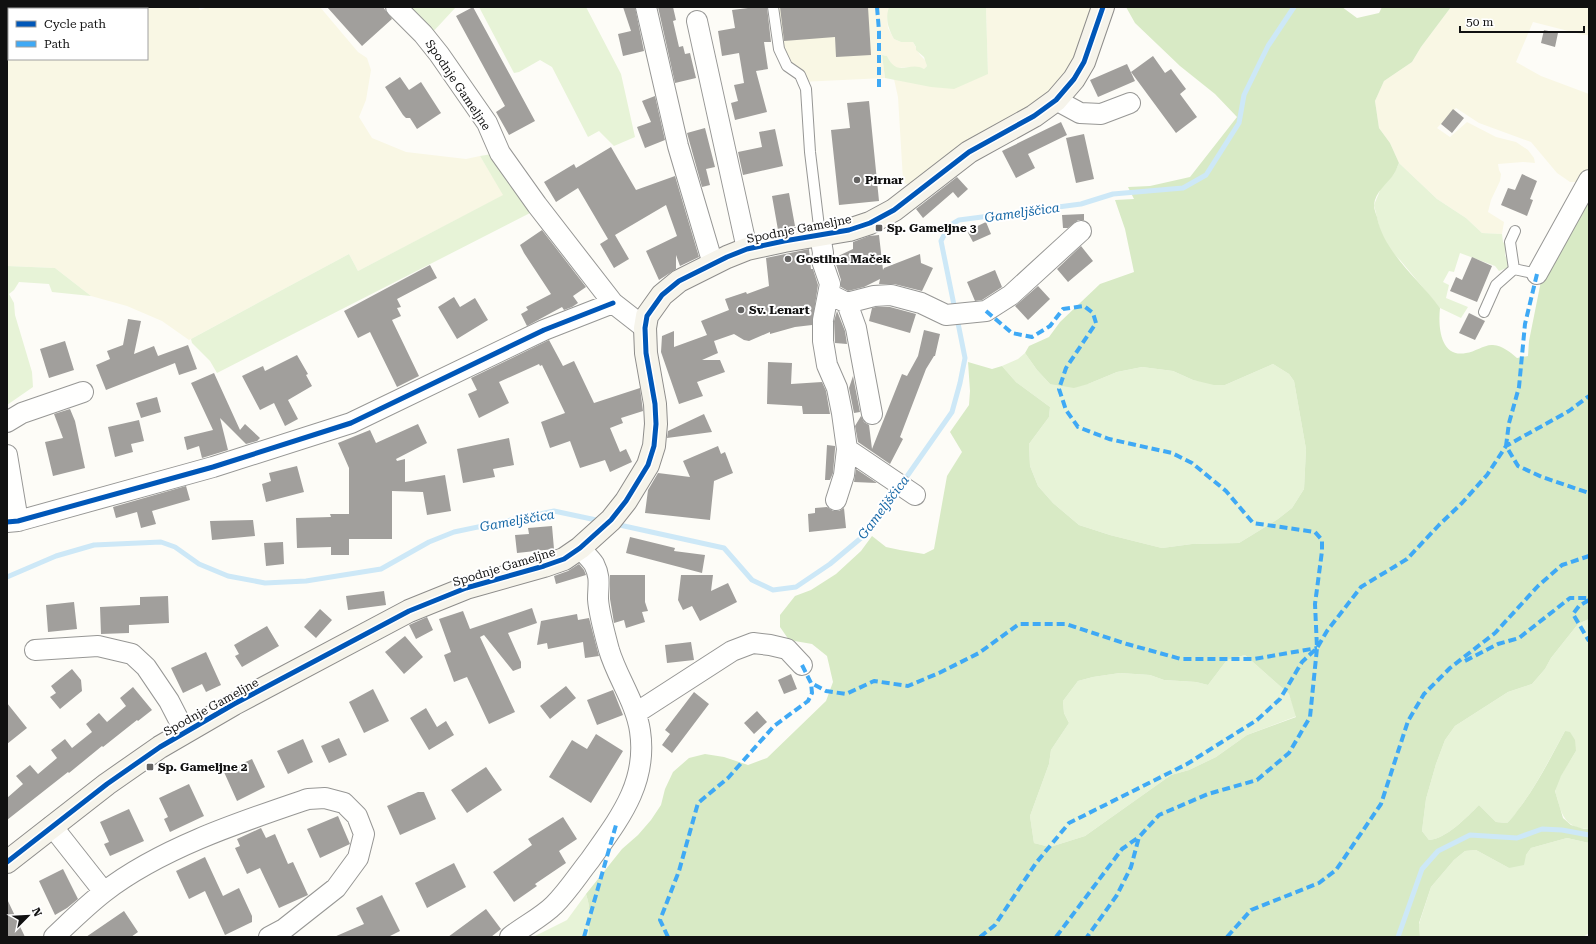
<svg xmlns="http://www.w3.org/2000/svg" width="1596" height="944" viewBox="0 0 1596 944" font-family="'Roboto Serif',serif">
<rect width="100%" height="100%" fill="#fdfcf7"/>
<!-- farmland -->
<path fill="#f9f7e4" d="M104 7H198L200 10 208 7H320L358 52 367 58 371 70 366 100 359 117 372 138 406 152 466 159 480 156 504 195 358 271 349 254 189 340 162 321 127 306 91 296 55 268 7 266V54L9 53V59H147V9H100Z
M768 7H889L887 19 888 28 894 39 901 42H913L920 55 926 61 927 66 924 69 914 67 896 68 892 65 887 56 882 55 885 78 800 82 781 65 774 49Z
M986 7H1094L1078 52 1068 71 1043 99 913 183 906 184 903 180 898 97 894 79 907 82 988 74Z
M1451 7H1589V35H1584L1533 22 1516 62 1541 76 1589 94V172L1580 182H1570L1557 173 1531 142 1479 123 1456 108 1437 128 1450 137 1467 122 1496 137 1516 142 1528 150 1534 158 1535 163 1523 162 1498 164 1499 170 1501 174 1500 181 1491 200 1488 212 1504 222 1502 234 1482 233 1466 218 1437 199 1399 163 1390 143 1379 128 1375 101 1384 81 1412 62 1421 47Z"/>
<!-- green -->
<path fill="#e7f3d7" d="M7 7H104L100 9H9V53L7 54Z
M405 7H456L431 34Z
M479 7H586L621 74 635 137 614 146 599 131 588 137 552 67 540 60 519 72 514 73Z
M889 7H986L988 74 954 89 931 87 885 78 882 55 887 56C898 79 909 60 924 69L927 66 924 57 916 50V47L913 42H901L894 39C888 28 885 19 889 7Z
M492 154 532 212 217 373 210 361 192 343 191 339 349 254 358 271 503 195 480 156Z
M1399 163 1437 199 1466 218 1482 233 1502 234 1503 242 1506 245 1505 255 1510 267 1499 271 1495 266 1460 253 1454 272 1449 271 1443 282 1449 285 1446 298 1468 307 1461 318 1440 308 1400 260 1391 251 1383 239 1379 226 1374 205 1381 188 1394 174Z
M7 266 55 268 91 296 52 292 49 284 19 282 14 290 9 294 14 303 15 315 32 372 33 387 7 405Z
M1025 353 1037 370 1050 384H1088L1117 372 1142 367 1173 371 1193 380 1225 385 1273 364 1289 374 1294 381 1306 449 1304 489 1292 508 1278 519 1239 543 1192 544 1162 548 1110 535 1079 525 1053 503 1038 486 1030 466 1029 444 1049 417 1050 407 1016 382 1002 366 1018 359Z
M1589 619V829C1569 829 1562 818 1558 801 1557 797 1555 793 1555 789 1559 776 1569 763 1576 751L1565 731C1551 756 1538 783 1521 806 1516 813 1513 818 1507 823L1496 822 1479 805C1467 817 1446 839 1429 840L1422 831 1426 799 1436 764 1445 740 1455 726 1508 692 1532 684 1545 669 1551 658 1578 624Z
M1245 655 1289 694 1297 716 1247 735 1216 757 1189 770 1171 775 1085 836 1050 847 1034 843 1030 816 1049 764 1051 750 1069 723 1064 713 1063 701 1078 681 1093 677 1120 673 1150 675 1164 680 1196 682 1208 685 1227 660Z
M1567 838 1589 843V933L1583 937H1420L1419 924 1431 887 1454 860 1465 851 1476 850 1509 868 1526 855 1531 848Z
M586 894C591 908 590 922 588 937H533L567 920Z"/>
<!-- forest -->
<path fill="#d8eac5" fill-rule="evenodd" d="M1126 7H1342L1357 18 1379 13 1382 7H1451L1421 47 1412 62 1384 81 1375 101 1379 128 1390 143 1399 163C1397 167 1396 171 1394 174 1387 184 1375 192 1374 205 1374 209 1376 214 1377 217 1384 253 1419 279 1440 308 1438 326 1440 358 1466 353 1475 352 1485 344 1493 345 1503 346 1510 352 1517 358L1528 356 1529 341 1542 276 1589 191V619L1578 624 1551 658 1545 669 1532 684 1508 692 1455 726 1445 740 1436 764 1426 799 1422 831 1429 840C1446 839 1467 817 1479 805L1496 822 1507 823C1513 818 1516 812 1521 806 1538 783 1551 757 1565 731L1570 732 1575 740 1576 751 1561 776 1555 791 1563 818 1571 825 1584 829H1589V843L1567 838 1531 848 1526 855 1524 865 1509 868 1476 850 1465 851 1454 860 1431 887 1419 923 1420 937H588C590 922 591 908 586 894L622 849 638 835 651 820 661 805 665 789 673 772 689 758 705 754 724 757 748 765 767 758 826 701 833 682 827 656 812 644 789 640 780 627V615L795 596 811 590 836 574 861 551 872 536 886 547 900 550 924 554 934 549 947 476 962 452 950 432 969 405 970 391 968 362 992 369 1002 366 1016 382 1050 407 1049 417 1029 444 1030 466 1038 486 1053 503 1079 525 1110 535 1162 548 1192 544 1239 543 1278 519 1292 508 1304 489 1306 449 1294 381 1289 374 1273 364 1225 385H1214L1193 380 1173 371 1142 367 1117 372 1088 384 1074 388 1050 384 1037 370 1025 353 1029 346 1049 337 1060 322 1100 284 1134 272 1125 229 1115 200 1134 199 1128 187 1150 186 1190 177 1237 117 1215 94 1180 66 1135 23ZM1245 655 1289 694 1296 717 1247 735 1216 757 1189 770 1171 775 1085 836 1050 847 1034 843 1030 816 1049 764 1051 750 1069 723 1064 713 1063 701 1078 681 1093 677 1120 673 1150 675 1164 680 1196 682 1208 685 1227 660Z"/>
<g fill="none" stroke-linecap="round" stroke-linejoin="round">
<!-- stream -->
<path stroke="#cde8f7" stroke-width="5" d="M955 310 941 241 949 226 959 220 1081 204 1113 194 1183 188 1206 175 1239 123 1244 95 1268 46 1294 7
M903 482 952 412 960 383 965 358 957 318
M615 524 724 548 752 580 773 590 796 587 830 564 867 533 898 489
M7 577 56 556 94 545 161 542 175 547 199 564 228 576 265 583 306 581 381 569 429 542 454 532 554 511 601 521
M1398 937 1422 869 1438 851 1470 835 1517 838 1542 829 1562 830 1589 835"/>
</g>
<!-- building -->
<path fill="#a19f9c" d="M327 7H383L392 19 362 46Z
M473 7 535 121 509 135 496 112 505 106 456 16Z
M623 7H635L644 51 623 56 618 34 631 31Z
M658 7H673L676 20 673 21 679 47 683 46 685 54 690 53 696 78 675 83Z
M756 7H767L771 42H764L768 69 756 71 767 112 735 120 731 103 738 101 734 85 744 83 739 53 722 56 718 31 735 28 732 10Z
M780 7H868L871 55 836 57 835 37 784 41Z
M1544 30 1558 33 1555 47 1541 43Z
M1153 56 1165 73 1171 69 1186 89 1180 94 1197 117 1176 133 1131 72Z
M1127 64 1135 81 1098 97 1090 80Z
M400 77 409 90 421 82 441 113 417 129 410 118H406L403 115 385 87Z
M655 96 665 140 645 148 637 127 651 122 642 101Z
M869 101 879 201 839 205 831 130 850 128 847 103Z
M1453 109 1464 118 1452 133 1441 124Z
M1061 122 1067 135 1028 154 1035 168 1016 178 1002 151Z
M705 128 715 167 706 169 710 185 702 187 687 133Z
M775 129 783 166 743 175 738 152 762 147 759 132Z
M1084 134 1094 179 1076 183 1066 138Z
M611 147 636 190 675 176 699 257 680 266 676 255V269L659 280 646 251 677 236 666 205 615 235 629 259 614 268 600 244 608 239 578 188 556 202 544 182 574 164 576 168Z
M1522 174 1537 181 1530 199 1533 200 1527 216 1501 205 1508 188 1515 190Z
M957 177 968 189 958 198 953 192 923 218 916 209Z
M789 193 795 226 778 230 772 196Z
M1084 214V220H1078L1068 228H1063L1062 215Z
M986 222 991 234 973 242 967 231Z
M542 230 586 287 573 296 578 303 572 307 564 310 562 307 527 326 521 314 528 310 526 307 551 294 524 253 520 245Z
M879 235 883 270 884 268 920 254 921 263 933 268 922 291 894 284H879L880 279 864 287 848 291 841 287V280L834 258 853 249V242L869 236Z
M1081 246 1093 261 1068 282 1057 269Z
M809 249 811 269H813L818 285 812 325 795 327 770 334V332L749 341 744 340 734 334 714 341 718 353 702 360H720L725 372 697 382 703 396 679 404 661 352 662 336 674 331V347L707 335 701 321 729 310 725 299 746 292 747 294 769 286 766 258Z
M1472 257 1492 266 1477 302 1450 291 1456 277 1462 280Z
M430 265 437 278 397 299 401 307 397 308 401 316 392 320 419 376 397 387 370 332 358 338 344 311Z
M995 270 1002 287 982 300 975 301 967 282Z
M1038 286 1050 299 1028 320 1015 306Z
M454 297 460 307 475 298 488 320 457 339 438 307Z
M876 307H890L916 314 910 333 869 321 872 308Z
M837 311 845 331 847 344 835 343 834 321Z
M1469 313 1485 321 1475 340 1459 333Z
M128 319 141 321 134 354 154 346 158 356 188 345 197 369 179 375 175 363 106 390 96 365 110 359 107 351 123 345Z
M924 330 940 334 935 356H934L926 369 900 437 903 439 890 464 858 442 855 426 861 416 864 422 869 425 872 449 902 374 907 376 918 356Z
M549 340 563 366 574 361 594 403 640 388 643 411 621 418 623 423 610 428 620 452 626 449 632 462 610 472 605 460 580 468 570 441 550 448 541 422 565 413 542 365 540 366 539 364 499 382 509 403 479 418 468 394 477 390 471 378Z
M65 341 74 370 49 378 40 349Z
M297 355 308 374 306 375 312 386 288 400 298 419 285 426 274 403 260 410 242 376 263 366 265 371Z
M768 362 792 363 791 384 822 382 826 391 830 414H803L802 406 767 404Z
M214 373 240 430 245 424 260 438 257 441 246 444 220 418 228 450 202 458 199 446 187 450 184 437 213 430 191 383Z
M853 376 860 412 854 413 849 388Z
M157 397 161 412 141 418 136 403Z
M70 409 75 421 85 468 53 476 45 442 63 438 54 414Z
M704 414 712 432 667 438 668 431Z
M139 420 144 441 131 444 133 452 115 457 108 427Z
M418 424 427 443 396 459 397 461 405 459V482L445 475 451 511 427 515 423 492 392 491V539H349V555H331V547L297 548 296 518 331 517 330 514H349V468L338 443 370 430 376 443Z
M509 438 514 465 493 469 495 477 463 483 457 449Z
M827 445 835 446V449L833 473 830 480H825Z
M718 446 721 454 725 452 733 473 714 481 710 520 645 513 648 490 658 473 690 477 683 461Z
M297 466 304 492 266 502 262 484 271 481 269 473Z
M856 469 877 483 854 482Z
M186 486 190 500 152 511 156 524 141 528 137 512 116 518 113 507Z
M827 507 833 511H839L844 508 846 528 809 532 808 514 815 513V508Z
M253 520 255 536 212 540 210 521Z
M552 526 554 549 517 553 515 535 529 534 528 528Z
M630 537 675 548 674 551 705 555 702 573 626 553Z
M283 542 284 564 266 566 264 543Z
M579 564 584 570 586 575 556 584 554 576 568 571Z
M610 575H645V602L648 611 642 612 645 622 626 628 624 620 614 623 610 599Z
M681 575H713L711 591 728 583 737 602 700 621 692 606 683 610 678 600Z
M384 591 386 605 348 610 346 596Z
M168 596 169 623 129 625V633L101 634 100 607 140 605V597Z
M74 602 77 629 48 632 46 605Z
M532 608 537 623 508 633 521 662V668L513 671 484 635 480 637 515 712 489 724 467 677 454 682 444 655 451 652 439 619 463 611 470 629Z
M320 609 332 620 316 638 304 627Z
M577 614 578 620 589 618 599 656 585 658 583 642 548 649 547 643 537 645 541 621Z
M427 617 433 630 416 639 409 625Z
M267 626 279 646 242 667 235 656 239 654 234 645Z
M405 636 423 657 404 674 385 652Z
M691 642 694 660 667 663 665 645Z
M206 652 221 685 206 692 202 684 183 693 171 668Z
M72 669 81 680 82 691 60 709 50 697 56 693 51 686Z
M791 674 797 689 784 694 778 680Z
M566 686 576 698 550 719 540 706Z
M133 687 152 710 138 721 137 720 103 747 102 746 69 773 68 772 7 820V798L23 784 16 776 30 765 38 774 57 758 51 750 65 739 72 748 92 732 86 724 99 713 107 722 126 706 120 698Z
M373 689 389 721 364 733 349 702Z
M613 690 623 715 597 725 587 700Z
M694 692 709 704 672 753 662 745 670 734 665 730Z
M7 703 27 728 7 744Z
M426 708 437 727 446 721 454 735 429 750 410 718Z
M757 711 767 722 754 734 744 723Z
M596 734 623 751 591 803 549 777 572 740 587 749Z
M339 738 347 755 329 763 321 746Z
M303 739 313 762 288 774 277 751Z
M252 759 265 787 237 801 224 772Z
M486 767 502 790 467 813 451 790Z
M189 784 204 816 170 832 164 819 168 817 159 798Z
M418 792H424L436 819 400 835 387 806Z
M129 809 144 841 110 856 104 844 109 842 100 822Z
M338 816 350 844 320 858 307 829Z
M563 817 577 839 559 851 566 863 535 884 537 886 514 902 493 872 532 845 528 839Z
M261 828 266 838 275 834 288 864 293 862 308 895 279 908 260 868 247 874 235 848 240 846 237 839Z
M205 857 223 896 239 888 252 916V922L225 935 205 891 189 899 176 871Z
M454 863 466 887 427 908 415 883Z
M63 869 78 899 67 908 55 915 39 881Z
M382 895 400 931 388 937H334L364 924 356 908Z
M7 899 25 937H7Z
M486 909 501 929 491 937H448Z
M124 911 138 932 131 937H86Z"/>
<g fill="none" stroke-linecap="round" stroke-linejoin="round">
<defs>
<path id="lane" d="M773 7 779 49 787 66 800 75 806 89 810 152 820 235
M1514 269 1510 242 1515 231
M1484 312 1496 285 1514 269 1537 274"/>
<path id="street" d="M396 7 423 34 439 54 487 123 500 153 537 205 613 303 645 328
M646 7 678 146 713 264
M697 21 747 249
M1056 100 1080 113 1101 114 1130 103
M820 235 823 253 822 261 830 284 823 320V341L827 365 837 388 842 413 847 449 844 475 836 500
M1537 274 1589 180
M829 294 847 303 874 296 891 295 921 303 946 315 986 311 1011 295 1081 231
M847 303 856 328 872 414
M7 422 22 413 83 392
M847 449 915 495
M7 455 18 521
M7 522 18 521 213 467 351 423 544 330 613 303
M35 650 98 646 132 654 146 667 169 701 185 732
M636 713 732 651 753 643 770 645 787 649 802 665
M52 826 104 892
M54 937C70 922 86 906 104 892 161 848 240 822 308 799L325 798 344 803 357 816 364 834 358 858 336 888 284 929 269 937
M510 937C524 926 542 917 554 905 568 891 578 875 590 860 618 820 648 784 640 731 636 703 617 677 609 650 605 635 599 614 598 599 598 585 601 578 594 564 590 558 584 553 580 548"/>
<path id="secondary" d="M7 862 107 784 160 747 234 704 409 611 466 588 544 566 564 559 580 548 611 520 626 501 648 465 654 446 656 424 655 404 646 353 645 328 647 316 662 295 679 281 727 257 747 249 784 241 849 230 870 223 894 210 969 152 1034 116 1056 100 1074 79 1084 62 1103 7"/>
</defs>
<!-- lane casing -->
<use href="#lane" stroke="#979795" stroke-width="12"/>
<!-- street casing -->
<use href="#street" stroke="#979795" stroke-width="22"/>
<!-- secondary casing -->
<use href="#secondary" stroke="#8e8d8b" stroke-width="24"/>
<!-- lane -->
<use href="#lane" stroke="#fffffe" stroke-width="10"/>
<!-- street -->
<use href="#street" stroke="#fffffe" stroke-width="20"/>
<!-- secondary -->
<use href="#secondary" stroke="#f6f4eb" stroke-width="22"/>
<!-- quiet -->
<path stroke="#3fa9f5" stroke-width="4" stroke-dasharray="8 4" stroke-linecap="butt" d="M877 7 879 31V87
M1537 274 1525 324 1519 387 1509 423 1506 446 1518 466 1542 477 1589 493
M986 311 1012 333 1032 337 1050 326 1063 309 1084 306 1093 313 1096 323 1066 368 1059 389 1066 410 1078 427 1109 439 1172 453 1192 463 1226 491 1253 523 1315 532 1322 540V551L1315 604 1317 648 1310 717 1289 753 1257 780 1208 794 1159 815 1139 837 1131 867 1117 895 1087 937
M1589 600 1579 606 1573 614 1589 641
M1465 661 1498 644 1519 638 1570 598H1589
M802 665 811 683 826 691 846 694 874 681 908 686 939 673 979 653 1019 624H1066L1127 644 1181 659H1254L1317 648
M584 937 616 825
M668 937 660 920 679 871 698 803 728 778 774 726 808 701 812 693 811 683
M980 937 995 925 1036 863 1069 823 1187 764 1257 720 1280 699 1302 662 1317 648 1327 631 1361 587 1407 559 1439 525 1462 503 1487 475 1506 446 1569 411 1589 396
M1056 937 1122 849 1139 837
M1227 937 1251 910 1319 883 1336 870 1381 804 1408 721 1424 694 1450 668 1495 633 1538 586 1562 565 1589 556"/>
<defs>
<path id="cycleway" d="M7 522 18 521 213 467 351 423 544 330 613 303
M7 862 107 784 160 747 234 704 409 611 466 588 544 566 564 559 580 548 611 520 626 501 648 465 654 446 656 424 655 404 646 353 645 328 647 316 662 295 679 281 727 257 747 249 784 241 849 230 870 223 894 210 969 152 1034 116 1056 100 1074 79 1084 62 1103 7"/>
</defs>
<!-- cycleway casing -->
<use href="#cycleway" stroke="#fff" stroke-width="8"/>
<!-- cycleway -->
<use href="#cycleway" stroke="#0057b8" stroke-width="5"/>
</g>
<!-- markers -->
<g fill="#646362" stroke="#fff" stroke-width="1.5">
<circle cx="857" cy="180" r="4"/>
<rect x="875" y="224" width="8" height="8" rx="2"/>
<circle cx="788" cy="259" r="4"/>
<circle cx="741" cy="310" r="4"/>
<rect x="146" y="763" width="8" height="8" rx="2"/>
</g>
<g text-anchor="middle" stroke-width="4" stroke-linejoin="round" paint-order="stroke">
<!-- street labels -->
<g font-size="12" fill="#111" stroke="#fff">
<text transform="translate(458 85) rotate(56)" y="4">Spodnje Gameljne</text>
<text transform="translate(799 229) rotate(-11)" y="4">Spodnje Gameljne</text>
<text transform="translate(504 567) rotate(-17)" y="4">Spodnje Gameljne</text>
<text transform="translate(211 707) rotate(-29)" y="4">Spodnje Gameljne</text>
</g>
<!-- poi labels -->
<g font-size="12" font-weight="bold" fill="#111" stroke="#fff" text-anchor="start">
<text x="865" y="184">Pirnar</text>
<text x="887" y="232">Sp. Gameljne 3</text>
<text x="796" y="263">Gostilna Maček</text>
<text x="749" y="314">Sv. Lenart</text>
<text x="158" y="771">Sp. Gameljne 2</text>
</g>
<!-- water labels -->
<g font-size="13" font-style="italic" fill="#1768a6" stroke="#fff">
<text transform="translate(1022 212) rotate(-8)" y="5">Gameljščica</text>
<text transform="translate(883 507) rotate(-53)" y="5">Gameljščica</text>
<text transform="translate(517 520) rotate(-10)" y="5">Gameljščica</text>
</g>
</g>
<!-- border -->
<rect width="1596" height="944" fill="none" stroke="#111111" stroke-width="16"/>
<!-- legend -->
<rect x="8" y="8" width="140" height="52" fill="#ffffff" stroke="#a0a0a0"/>
<rect x="16" y="21" width="20" height="6" fill="#0057b8" stroke="#a0a0a0"/>
<text x="44" y="28" font-size="12" fill="#111111">Cycle path</text>
<rect x="16" y="41" width="20" height="6" fill="#3fa9f5" stroke="#a0a0a0"/>
<text x="44" y="48" font-size="12" fill="#111111">Path</text>
<!-- north arrow -->
<g transform="translate(28 916) rotate(66)" stroke="#ffffff" stroke-width="3" paint-order="stroke">
<path d="M0-3L7 15L0 10L-7 15Z" fill="#111111"/>
<text y="-6" font-size="11" font-weight="bold" text-anchor="middle" fill="#111111">N</text>
</g>
<!-- scale -->
<path d="M1460 26v6h124v-6" fill="none" stroke="#111111" stroke-width="2"/>
<text x="1466" y="26" font-size="12" fill="#111111" stroke="#ffffff" stroke-width="3" paint-order="stroke">50 m</text>
</svg>
